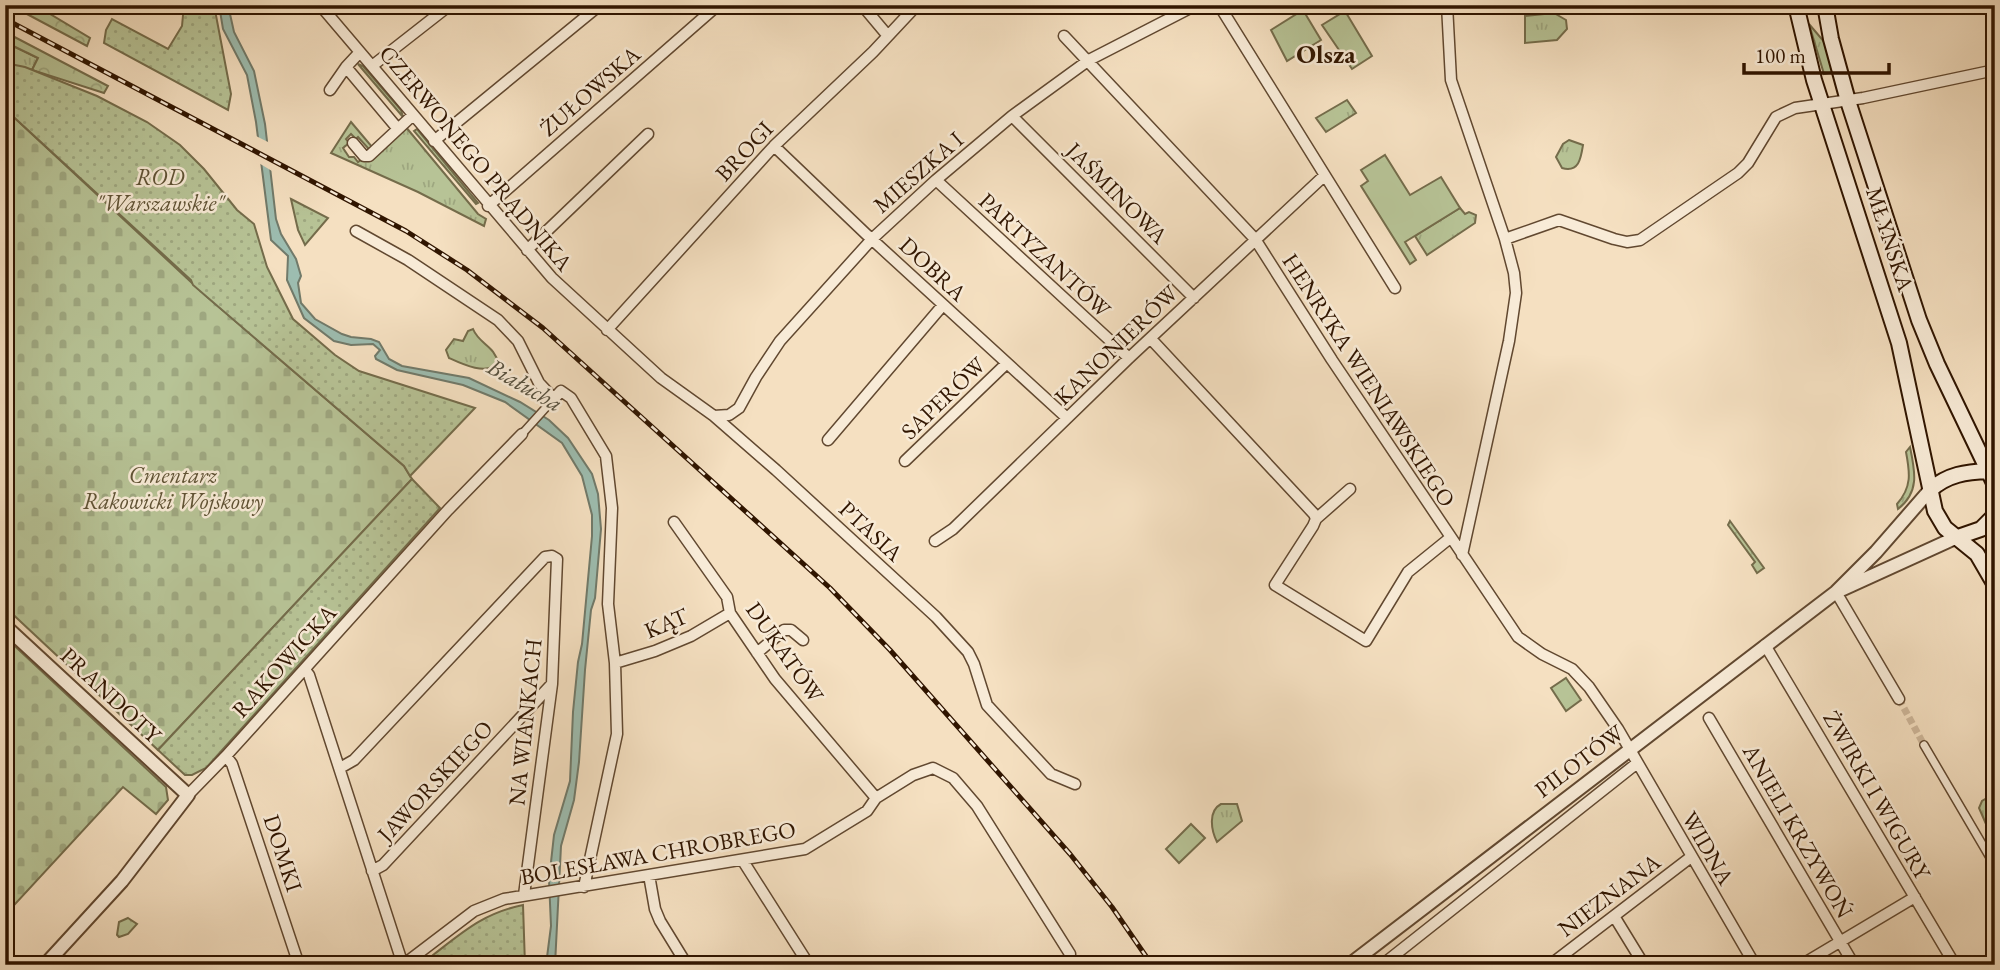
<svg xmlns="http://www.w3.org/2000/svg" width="2000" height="970" viewBox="0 0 2000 970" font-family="'EB Garamond',serif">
<defs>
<pattern id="grass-tufts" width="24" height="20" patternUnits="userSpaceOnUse" patternTransform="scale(1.75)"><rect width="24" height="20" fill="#b7c396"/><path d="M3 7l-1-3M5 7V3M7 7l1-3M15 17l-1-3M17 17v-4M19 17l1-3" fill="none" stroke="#9ea780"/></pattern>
<pattern id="forest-crowns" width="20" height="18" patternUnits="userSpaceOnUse" patternTransform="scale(1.75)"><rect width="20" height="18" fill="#b7c396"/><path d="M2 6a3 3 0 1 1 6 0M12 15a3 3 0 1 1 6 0" fill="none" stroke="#9ea780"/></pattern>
<pattern id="cemetery-stones" width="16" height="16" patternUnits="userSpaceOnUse" patternTransform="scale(1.75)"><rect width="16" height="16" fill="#b7c396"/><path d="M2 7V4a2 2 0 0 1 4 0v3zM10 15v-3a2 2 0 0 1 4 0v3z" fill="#9ea780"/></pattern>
<pattern id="garden-dots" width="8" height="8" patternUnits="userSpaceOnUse" patternTransform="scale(1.75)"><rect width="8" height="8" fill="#b7c396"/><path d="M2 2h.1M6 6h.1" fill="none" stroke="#9ea780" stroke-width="1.8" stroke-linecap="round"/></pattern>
</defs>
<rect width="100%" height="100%" fill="#f5e0c1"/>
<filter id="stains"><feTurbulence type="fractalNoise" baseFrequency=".00286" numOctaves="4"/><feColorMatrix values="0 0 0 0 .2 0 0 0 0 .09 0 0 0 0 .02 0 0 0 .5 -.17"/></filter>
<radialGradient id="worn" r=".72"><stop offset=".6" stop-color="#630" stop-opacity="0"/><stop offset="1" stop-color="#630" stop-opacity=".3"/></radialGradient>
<!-- grass -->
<path fill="url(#grass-tufts)" stroke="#746c4b" stroke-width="2" d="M1554 13 1566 20 1567 29 1557 40 1525 43V16Z
M1809 24 1826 44 1834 72 1824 74Z
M5 42 38 58 32 70 5 63Z
M358 64 363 66 401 110 403 117Z
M1347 100 1356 113 1326 132 1316 118Z
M351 122 373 148 367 152 368 148 358 137 356 139 351 134 346 139 349 143 343 148 349 157H354L358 162 405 126 478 214 486 219 484 226 418 192 331 153Z
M417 129 478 203 476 204 414 131Z
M1569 140 1583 145C1581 158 1579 173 1562 168L1556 157 1563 144Z
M1460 208 1465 214 1469 212 1476 215 1475 223 1427 255 1415 236Z
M473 329C479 344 495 346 498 363 487 376 462 364 449 358L446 350 454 339 463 341 468 331Z
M1910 447C1915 471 1920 492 1898 509L1897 504C1912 487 1910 473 1906 452Z
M1730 521 1764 568 1757 573 1752 565 1755 562 1728 525Z
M1987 798 1995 799V830L1986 824 1979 808 1982 801Z
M1221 804H1237L1242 821 1217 842C1211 830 1208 811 1221 804Z
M128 918 137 924 128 934 119 937 117 935 119 922Z"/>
<!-- forest -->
<path fill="url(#forest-crowns)" stroke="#746c4b" stroke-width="2" d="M10 5H35L90 38 87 46Z
M5 32 108 86 104 93 32 70 38 58 5 42Z"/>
<!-- cemetery -->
<path fill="url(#cemetery-stones)" stroke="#746c4b" stroke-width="2" d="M5 109 206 296 404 466 412 479 158 750 5 607Z
M5 637 166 787 168 800 156 814 123 787 5 915Z"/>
<!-- garden -->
<path fill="url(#garden-dots)" stroke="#746c4b" stroke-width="2" d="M184 5H214L231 94 228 110 104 43 106 30 112 19 168 49 182 26Z
M5 63 25 67 97 96 147 122 180 145 204 169 237 210 254 224 267 267 293 319 335 355 359 371 475 408 410 476 404 466 193 285 191 280 5 109Z
M291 199 328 218 305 245 298 230Z
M412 479 440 508 206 768 192 775H185L158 750Z
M523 905 525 965H438L433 955C464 931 484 913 523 905Z"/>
<!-- pitch -->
<path fill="#b7c396" stroke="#746c4b" stroke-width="2" d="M1303 10 1321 40 1287 61 1271 30Z
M1345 11 1372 56 1352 69 1322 25Z
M1385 155 1410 195 1441 177 1460 208 1405 242 1416 260 1410 264 1361 186 1368 181 1361 170Z
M1566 678 1581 700 1566 711 1551 688Z
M1191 824 1205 838 1179 863 1166 849Z"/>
<!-- water -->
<path fill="#9dbdb0" stroke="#717a6a" stroke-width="2" d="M219 5H228L234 32 254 71 265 124 276 219 281 234 296 259 301 276 298 283 301 303 315 319 342 334 351 337 371 339 379 342 389 359 402 366 469 378 520 402 549 420 568 438 592 474 598 494 601 529 595 598 591 610 585 670 579 762 574 800 561 846 555 965H546L551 926 549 880 554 835 570 781 573 712 578 662 582 644 592 536V515L582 476 562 443 505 402 463 385 397 370 376 359 375 356 380 350 373 344 351 345 334 341 304 318 287 280 288 256 271 240 256 122 247 75 223 29Z"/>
<!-- pier -->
<path fill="#f5e0c1" d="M254 135 270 143 272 171 257 162Z"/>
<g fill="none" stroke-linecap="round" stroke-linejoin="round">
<!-- pedestrian-tunnel -->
<path stroke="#ceb79a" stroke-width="7" stroke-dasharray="7 3.5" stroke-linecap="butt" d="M1899 699 1924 745"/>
<defs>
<path id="pedestrian" d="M522 434 550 403
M1924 745 1995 866"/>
<path id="minor" d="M320 5 552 278 661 378 714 416 776 470 936 617 968 652 974 664 987 705 1051 774 1075 784
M862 5 888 36
M1219 5 1395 288
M1447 5 1451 80 1505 239 1514 273 1516 293 1509 341 1462 555
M1064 36 1255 239 1332 360 1518 637 1542 654 1572 669 1589 687 1618 729 1755 965
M360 52 346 67 351 73 398 129 413 115
M372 66 450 5
M330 90 346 67
M1012 116 1194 298
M434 141 600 5
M353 143 364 156H369L398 129
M774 146 866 234 1067 418
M936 180 1129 358
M488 206 718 5
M356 231 408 260 498 320 518 341 539 383 554 399
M1505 239 1559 220 1614 239 1627 242 1640 240 1738 173 1748 163 1776 117 1795 108 1863 98 1995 70
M527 250 648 134
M607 330 774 146 873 52 917 5
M1151 339 1314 514 1316 519 1313 526 1275 585 1366 641 1408 572 1450 538
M550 403 561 391 571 398 606 456 612 508 608 604 615 663 617 734 584 887
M714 416 729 415 739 408 756 377 780 341 872 239 936 180 1012 116 1089 60 1196 5
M828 440 943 305
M905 461 1007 363
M1316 519 1350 489
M674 522 727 597 730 613 775 679 876 798
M935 541 953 529 1129 358 1324 176
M1836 592 1899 699
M1765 645 1955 965
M757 653 784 630H791L803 640
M615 663 655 651 691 636 730 613
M305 670 309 675 403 965
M1709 718 1854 965
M226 756 232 764 299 965
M340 768 354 760 545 557 552 556 557 559 552 684 524 895
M188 795 226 756 448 510 522 434
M743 861 809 965
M372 871 383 865 551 685
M649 875 655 909 660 921 687 965
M1614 916 1644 965
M403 965 474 911 504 899 805 849 867 811 876 798 913 775 933 768 953 778 977 806 1070 954
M1382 965 1636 764
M1550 965 1691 857
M1801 965 1915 897"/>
<path id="tertiary" d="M1843 589 1955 538
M5 626 188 795 122 881 45 965
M1349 965 1836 592 1876 552 1930 490"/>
<path id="secondary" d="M1796 5 1814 80 1899 343 1935 511 1945 528 1977 554 1995 585
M1825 5 1831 39 1848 101 1919 320 1937 364 1995 485
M1930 490C1948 474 1966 472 1989 471
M1955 538 1981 529 1995 515"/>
</defs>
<!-- pedestrian casing -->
<use href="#pedestrian" stroke="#614830" stroke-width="10"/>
<!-- minor casing -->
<use href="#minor" stroke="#614830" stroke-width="13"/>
<!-- tertiary casing -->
<use href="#tertiary" stroke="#614830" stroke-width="16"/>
<!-- secondary casing -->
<use href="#secondary" stroke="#301500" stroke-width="18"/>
<!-- pedestrian -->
<use href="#pedestrian" stroke="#f8ebd7" stroke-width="7"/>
<!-- minor -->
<use href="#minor" stroke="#f8ebd7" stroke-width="10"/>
<!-- tertiary -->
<use href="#tertiary" stroke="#f8ebd7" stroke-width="12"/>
<!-- secondary -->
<use href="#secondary" stroke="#f8ebd7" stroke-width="14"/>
<defs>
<path id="rail" d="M5 19 406 231 467 270 543 328 830 588 890 650 1070 854 1112 907 1152 965"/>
</defs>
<!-- rail casing -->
<use href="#rail" stroke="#301500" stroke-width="5"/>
<!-- rail -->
<use href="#rail" stroke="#f8ebd7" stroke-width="2.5" stroke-dasharray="8" stroke-linecap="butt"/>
</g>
<g text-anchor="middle" stroke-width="5" stroke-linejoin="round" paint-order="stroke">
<!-- street labels -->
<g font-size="23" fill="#301500" stroke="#f8ebd7">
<text transform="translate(590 91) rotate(-41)" y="8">ŻUŁOWSKA</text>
<text transform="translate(744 151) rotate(-47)" y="8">BROGI</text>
<text transform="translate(476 158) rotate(50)" y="8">CZERWONEGO PRĄDNIKA</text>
<text transform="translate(918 172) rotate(-41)" y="8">MIESZKA I</text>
<text transform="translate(1117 193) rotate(45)" y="8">JAŚMINOWA</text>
<text transform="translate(1890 239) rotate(72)" y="8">MŁYŃSKA</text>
<text transform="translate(1045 255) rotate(43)" y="8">PARTYZANTÓW</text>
<text transform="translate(933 269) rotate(43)" y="8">DOBRA</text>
<text transform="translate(1116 345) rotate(-44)" y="8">KANONIERÓW</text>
<text transform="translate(1369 380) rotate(57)" y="8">HENRYKA WIENIAWSKIEGO</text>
<text transform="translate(943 398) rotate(-44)" y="8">SAPERÓW</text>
<text transform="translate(871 531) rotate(43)" y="8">PTASIA</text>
<text transform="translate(666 623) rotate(-23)" y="8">KĄT</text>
<text transform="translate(785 652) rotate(55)" y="8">DUKATÓW</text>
<text transform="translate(284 661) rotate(-48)" y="8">RAKOWICKA</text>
<text transform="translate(111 695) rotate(43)" y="8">PRANDOTY</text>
<text transform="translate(525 722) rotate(-84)" y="8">NA WIANKACH</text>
<text transform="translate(1579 761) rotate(-37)" y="8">PILOTÓW</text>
<text transform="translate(435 781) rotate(-47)" y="8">JAWORSKIEGO</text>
<text transform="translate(1877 795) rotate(60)" y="8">ŻWIRKI I WIGURY</text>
<text transform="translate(1798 831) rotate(60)" y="8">ANIELI KRZYWOŃ</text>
<text transform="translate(1708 848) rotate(60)" y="8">WIDNA</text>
<text transform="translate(283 853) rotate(72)" y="8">DOMKI</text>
<text transform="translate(658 853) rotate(-10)" y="8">BOLESŁAWA CHROBREGO</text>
<text transform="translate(1609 895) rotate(-37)" y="8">NIEZNANA</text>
</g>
<!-- park labels -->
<g font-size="23" font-style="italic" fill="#5f5234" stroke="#f8ebd7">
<text x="160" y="185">ROD<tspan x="160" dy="26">"Warszawskie"</tspan></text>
<text x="173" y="483">Cmentarz<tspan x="173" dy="26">Rakowicki Wojskowy</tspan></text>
</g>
<!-- water labels -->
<g font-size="24" font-style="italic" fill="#56503e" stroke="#f8ebd7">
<text transform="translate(525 385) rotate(30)" y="8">Białucha</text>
</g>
<!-- quarter labels -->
<g font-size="26" font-weight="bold" fill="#301500" stroke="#f8ebd7">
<text x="1326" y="63">Olsza</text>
</g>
</g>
<!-- margin -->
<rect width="2000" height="970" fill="none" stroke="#f5e0c1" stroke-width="28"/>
<rect x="7" y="7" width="1986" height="956" fill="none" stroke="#301500" stroke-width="3.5"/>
<rect x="14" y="14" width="1972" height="942" fill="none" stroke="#301500" stroke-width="2"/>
<!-- scale -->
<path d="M1744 63v10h145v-10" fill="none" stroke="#301500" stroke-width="3.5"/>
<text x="1755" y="63" font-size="21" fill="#301500" stroke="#f8ebd7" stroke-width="5" paint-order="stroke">100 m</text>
<rect width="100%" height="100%" filter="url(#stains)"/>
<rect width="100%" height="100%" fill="url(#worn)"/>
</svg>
